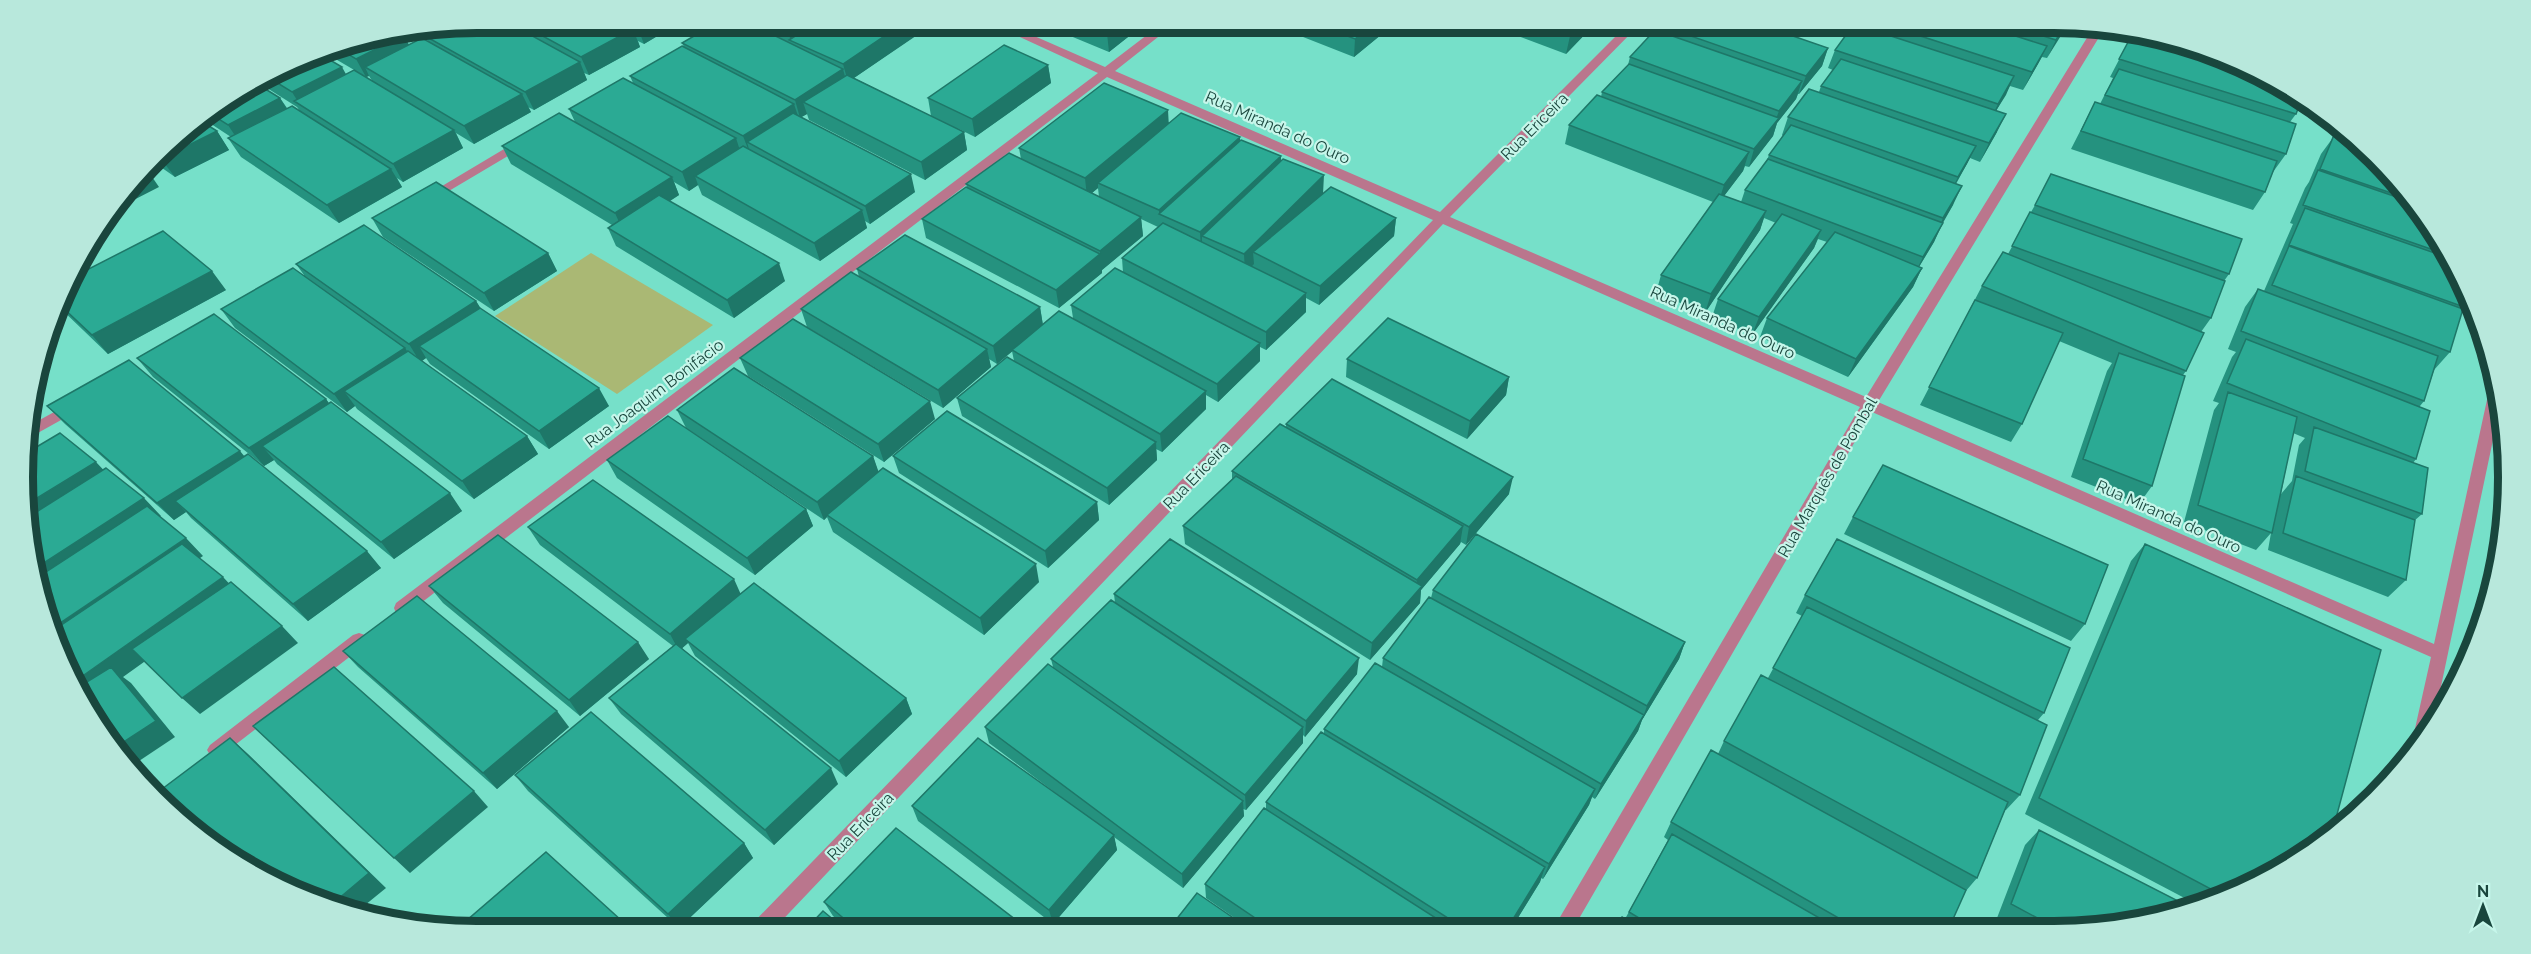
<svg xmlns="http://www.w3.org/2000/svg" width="2531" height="954" viewBox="0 0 2531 954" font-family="Raleway,sans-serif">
<rect width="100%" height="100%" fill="#76e0c9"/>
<!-- green -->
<path fill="#aab874" d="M591 253 713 325 617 394 495 316Z"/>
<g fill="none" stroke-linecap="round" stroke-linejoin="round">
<!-- minor -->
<path fill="#ba768d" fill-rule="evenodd" d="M987 22H1002L1105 67 1164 22H1177L1115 71 1440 212 1630 22H1642L1450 217 1866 397 2093 28 2104 29 1878 402 2434 644 2490 386 2496 381 2501 402 2432 729 2415 747 2412 742 2431 657 1872 412 1573 929H1553L1860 407 1443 224 772 931H750L752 924 1433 220 1107 77 408 613 402 615 396 613 394 608 396 603 1098 73Z
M521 139 525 140V146L432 201 428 202 422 198Z
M74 401 79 402 81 406 79 410 27 439V427Z
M359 633 365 635 367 640 365 645 222 755 216 758 210 755 207 750 210 745 353 635Z"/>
</g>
<!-- wall -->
<path fill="#25927f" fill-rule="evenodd" d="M477 22H681L644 44 638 41 640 47 589 75 584 73 587 80 534 110 528 107 531 112 474 144 456 133 463 148 403 182 397 178 402 187 339 223 241 157 228 138 231 137 202 118 250 83 280 98 287 108 300 111 297 107 256 81 318 53 346 75 373 82 369 76 366 77 322 51 331 47 403 35 409 45 428 41 425 36Z
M718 22H935L854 78 931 116 928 98 1048 65 1051 83 975 137 957 128 964 132 967 150 925 180 809 120 807 114 801 117 915 192 870 224 865 221 867 228 820 261 702 195 698 185 689 191 674 182 679 195 670 201 785 281 734 318 616 246 608 228 612 225 511 164 502 146 575 122 569 109 633 83 630 76 684 47 682 43Z
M1035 22H1147L1109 52 1068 35 1067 30 1058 37 1036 27Z
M1265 22H1398L1390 29 1382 27V34L1354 57Z
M1481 22H1593L1592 27 1566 54Z
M1810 22H1855L1846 34Z
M1871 22H2054L2066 24 2047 58 2042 57 2023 90 2010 86 1996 111 1997 132 1980 162 1970 158 1956 184 1953 205 1942 223 1934 242 1919 267 1922 268 1913 287 1848 377 1760 337 1767 318 1827 242 1818 239 1814 248 1752 335 1712 317 1718 299 1776 223 1764 218 1760 230 1705 313 1656 293 1661 275 1713 202 1565 144 1569 125 1601 97 1602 92 1628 65 1630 57 1658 31 1659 25 1828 48 1822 66 1799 94H1798L1796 99 1777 123 1773 136 1749 167 1745 166 1743 171 1724 196 1741 202 1745 190 1767 160 1769 155 1783 136 1782 135 1788 117 1819 92 1821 86 1833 70 1828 68 1835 50 1868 29Z
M2133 33 2172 38 2255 70 2302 98 2296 114 2290 122 2286 154 2273 172 2265 192 2253 210 2071 149 2095 102 2100 104 2113 78 2110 77Z
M1169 122 1240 141 1281 161 1323 193 1396 218 1394 236 1319 305 1306 298V312L1266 350 1260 347V361L1218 402 1206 395V409L1162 452 1156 449 1157 460 1109 505 962 416 957 398 1014 361 1012 351 997 364 989 359 991 367 943 408 807 327 801 309 859 277 857 269 1040 307 1043 325 1073 318 1071 305 1123 273 1122 258 1158 227 1141 219 1143 236 1102 270V273L1059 308 926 238 922 219 967 187 966 184 1021 159 1019 148ZM1098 188 1099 197 1092 193Z
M2338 123 2396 178 2448 250 2468 294 2464 307 2462 309 2450 352 2434 370 2424 401 2420 406 2416 459 2413 463 2422 514 2414 521 2406 580 2388 597 2268 550 2271 533 2256 550 2184 522 2214 410 2219 403 2213 401 2232 357 2236 352 2228 349 2245 307 2258 289 2264 291 2293 224 2290 223 2305 188 2309 182 2321 154 2332 139ZM2293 433 2305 438 2299 445 2292 481 2281 494Z
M217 131 229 150 175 177 155 163 178 135Z
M2035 205 2229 274 2224 281 2211 318 2201 332 2186 371 2183 375 2152 486 2139 504 2071 477 2107 371 2112 363 2059 341 2022 424 2011 442 1920 405 1982 286 2008 254Z
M372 218 548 253 557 271 494 311 383 237Z
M296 264 476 301 481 309 609 406 549 449 430 364 426 358 422 361 527 436 538 454 474 499 357 409 355 406 347 412 235 328 221 309 304 275Z
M71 278 226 290 108 354 58 306Z
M137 358 326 399 329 404 462 511 394 559 277 464 274 460 264 466 153 377Z
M740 358 935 419 884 462 748 376Z
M1347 359 1509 377 1506 395 1467 439 1346 377Z
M47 406 245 457 381 568 308 621 191 518 186 512 174 520 65 424Z
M677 410 873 456 878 472 1039 582 984 635 833 532 827 517 824 520 686 428Z
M1286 424 1509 494 1466 545 1461 542 1460 544 1421 590 1420 603 1370 660 1185 544 1183 526 1232 479V471L1286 427Z
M893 456 1097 502 1099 520 1048 568 899 473Z
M607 460 806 509 813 526 755 575 617 478Z
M1853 517 2085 624 2071 641 1844 534Z
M528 527 741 594 906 698 912 714 846 777 695 656 688 643 682 648 838 784 774 845 621 714 609 698 673 646 540 545Z
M2145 544 2255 885 2194 903 2025 814 2131 561Z
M429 586 649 659 580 716 443 603Z
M1433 590 1685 642 1679 659 1642 720 1638 731 1595 799 1592 797 1589 805 1543 879 1541 878 1540 882 1511 929 1252 930 1206 898 1205 884 1266 809V802L1324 734V729L1382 667 1383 658 1431 598Z
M1114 594 1357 674 1305 737 1303 735V743L1246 810 1243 809 1244 816 1183 888 1114 837 1117 850 1053 924 918 821 912 806 1077 809 989 743 985 727 1053 667 1051 659 1115 603Z
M1805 595 2044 713 2038 720 2020 795 2006 810H2005L1977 878 1965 892 1949 928 1615 929 1625 919 1668 840 1664 837 1671 822 1718 754 1724 741 1768 678 1802 616 1796 613Z
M343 651 569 727 497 789 358 667Z
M515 775 744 843 753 858 679 928 528 791Z
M2039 830 2114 928H1997L2004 921 1997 918 2025 845Z
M824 902 1029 930 850 931 833 916Z"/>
<!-- shaded-wall -->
<path fill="#1e7768" d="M642 22H681L644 44 637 26Z
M809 22H840L791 41 789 35Z
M905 22 935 23 848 82 843 64Z
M1057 22H1066L1067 30 1058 37Z
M1122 22H1147L1109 52 1107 33Z
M1375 22H1383L1382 34 1354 57 1355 39Z
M1391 22H1398L1390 29Z
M1583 22H1593L1592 27 1566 54 1570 36Z
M1850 22H1855L1846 34Z
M2066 24 2062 34 2047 58 2056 40Z
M633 29 640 47 589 75 581 57Z
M404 35 413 53 365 67 369 76 366 77 356 59Z
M2047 46 2038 64 2023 90 2032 72Z
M1828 48 1822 66 1799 94 1806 76Z
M580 62 587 80 534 110 525 92Z
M1048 65 1051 83 975 137 972 119Z
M342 67 352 85 300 105 292 92Z
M843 69 848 88 803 102 807 114 800 118 795 100Z
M2014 76 2006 95 1989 122 1998 104Z
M1802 81 1796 99 1777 123 1773 136 1749 167 1754 149 1774 124 1779 111Z
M522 94 531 112 474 144 464 126Z
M280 98 292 117 240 143 228 125Z
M794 104 800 122 747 142 750 153V154L743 136Z
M1168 110 1169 128 1098 183V188L1087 197 1085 178Z
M2006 114 1997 132 1980 162 1989 143Z
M454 130 463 148 403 182 393 164Z
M217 131 229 150 175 177 161 159Z
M964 132 967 150 925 180 921 162Z
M1240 137V155L1159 214V210Z
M736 138 742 157 695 176 698 185 689 191 682 172Z
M1976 146 1967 164 1949 195 1958 177Z
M1749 152 1743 171 1718 204 1724 185Z
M1281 156V174L1202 236V249L1201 251 1200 232Z
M391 169 402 187 339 223 327 205Z
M148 171 159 187 118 208Z
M911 174 915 192 870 224 865 206Z
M1324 175 1323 194 1253 252 1254 264 1245 273 1244 254Z
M672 177 679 195 623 231 615 213Z
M1962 186 1953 205 1935 237 1943 218Z
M862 210 867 228 820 261 814 243Z
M1766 211 1760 230 1705 313 1711 294Z
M1141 217 1143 236 1102 270V273L1059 308 1056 290 1100 254V251Z
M1396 218 1394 236 1319 305 1320 286Z
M1943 223 1934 242 1914 275 1923 257Z
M1821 230 1814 248 1752 335 1759 317Z
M548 253 557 271 494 311 484 293Z
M779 263 785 281 734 318 727 300Z
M1922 268 1913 287 1848 377 1856 359Z
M212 271 226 290 108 354 92 335Z
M1306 293V312L1266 350V332Z
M476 301 487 319 419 346 426 358 420 362 409 344Z
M1040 307 1043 326 997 364 993 346Z
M1260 343V361L1218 402 1217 384Z
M405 348 417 366 344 391 355 406 347 412 334 394Z
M987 349 991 367 943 408 938 390Z
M1509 377 1506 395 1467 439 1470 421Z
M599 388 609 406 549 449 539 431Z
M1206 391V409L1162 452 1160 434Z
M326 399 339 417 262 446 274 460 264 466 249 448Z
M930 401 935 419 884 462 878 444Z
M527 436 538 454 474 499 462 481Z
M1156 442 1157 460 1109 505 1107 488Z
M240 451 255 469 175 501 186 512 174 520 157 503Z
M873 456 879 473 827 515V517L824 520 817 502Z
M96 462 113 480 30 532 29 503Z
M1513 477 1509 494 1466 545 1469 527Z
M450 493 462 511 394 559 381 542Z
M144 498 161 516 40 595 33 570Z
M1097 502 1099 520 1048 568 1045 551Z
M806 509 813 526 755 575 747 558Z
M1463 526 1460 544 1421 590 1420 603 1370 660 1372 643 1415 593 1417 580Z
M186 538 203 556 59 654 51 629Z
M367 551 381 568 308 621 293 604Z
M1036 564 1039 582 984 635 980 618Z
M223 577 239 594 123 677 131 683 175 737 133 765 116 747 85 704 74 682Z
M734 579 742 597 685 639 688 643 679 651 670 634Z
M282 626 298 643 200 714 182 698Z
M638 642 649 659 580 716 569 700Z
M1685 642 1679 659 1642 720 1638 731 1595 799 1601 784 1643 717 1647 706Z
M1359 658 1357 674 1305 737 1306 721Z
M906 698 912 714 846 777 839 761Z
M557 711 569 727 497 789 483 773Z
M1303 727V743L1246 810 1245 795Z
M230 738 248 754 386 888 354 914 331 905Z
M831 768 838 784 774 845 765 830Z
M1595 789 1589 805 1543 879 1549 864Z
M474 791 488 807 410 873 394 858Z
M1243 801 1244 816 1183 888 1182 874Z
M1114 835 1117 850 1053 924 1049 910Z
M744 843 753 858 679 928 668 914Z
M1545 867 1540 882 1511 929H1507Z"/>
<!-- building -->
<path fill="#2baa94" stroke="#1e7768" stroke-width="1.5" d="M477 22H507L580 62 525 92 425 36 438 29Z
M517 22H622L633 29 581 57Z
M631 22H642L637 26Z
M718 22H747L843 69 795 100 682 43Z
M764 22H809L789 35Z
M817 22H905L843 64 789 40Z
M1079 22H1122L1107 33Z
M1311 22H1375L1355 39Z
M1533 22H1583L1570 36Z
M1662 22H1752L1828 48 1806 76 1659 25Z
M1877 22H1972L2047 46 2032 72Z
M1999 22H2054L2066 24 2056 40Z
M1854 24 2014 76 1998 104 1835 50Z
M1655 30 1802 81 1779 111 1630 57Z
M2133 33 2258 71 2302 98 2296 114 2119 59Z
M403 35H404L356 59 334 46Z
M2162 37 2172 38 2194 46Z
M422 38 522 94 464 126 365 67Z
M1004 45 1048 65 972 119 928 98Z
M682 46 794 104 743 136 630 76Z
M318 53 342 67 292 92 266 76Z
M1841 59 2006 114 1989 143 1821 86Z
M1629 64 1779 118 1754 149 1602 92Z
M2119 69 2296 124 2286 154 2105 95Z
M354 70 454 130 393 164 294 101Z
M847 75 964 132 921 162 803 102Z
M623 78 736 138 682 172 569 109Z
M254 82 280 98 228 125 209 113Z
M1104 83 1168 110 1085 178 1019 148Z
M1809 89 1976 146 1958 177 1788 117Z
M1597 95 1749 152 1724 185 1569 125Z
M2095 102 2277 161 2265 192 2081 131Z
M292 106 391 169 327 205 228 138Z
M559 113 672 177 615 213 502 146Z
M793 113 911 174 865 206 747 142Z
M1181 113 1240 137 1159 210 1098 183Z
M199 120 217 131 161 159 159 158 178 135Z
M1791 125 1962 186 1943 218 1769 155Z
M2342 127 2352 136 2339 132Z
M2334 135 2360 144 2396 178 2412 200 2320 169Z
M1241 140 1281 156 1200 232 1159 214Z
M743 146 862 210 814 243 695 176Z
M1009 153 1141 217 1100 251 966 184Z
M1283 159 1324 175 1244 254 1202 236Z
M1768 159 1943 223 1923 257 1745 190Z
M2318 170 2414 203 2448 250 2451 256 2303 205Z
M2051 174 2242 239 2229 274 2035 205Z
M436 182 548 253 484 293 372 218Z
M966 187 1100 254 1056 290 922 219Z
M1331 187 1396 218 1320 286 1253 252Z
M1719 194 1766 211 1711 294 1661 275Z
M659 195 779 263 727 300 608 228Z
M2305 208 2452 259 2468 294 2464 307 2289 245Z
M2030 212 2225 281 2211 318 2012 246Z
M1782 214 1821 230 1759 317 1718 299Z
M1163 223 1306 293 1266 332 1122 258Z
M364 225 476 301 409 344 296 264Z
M163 231 212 271 92 335 59 304 71 278Z
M1835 232 1922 268 1856 359 1767 318Z
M905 235 1040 307 993 346 857 269Z
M2289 246 2463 309 2450 352 2272 285Z
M2003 252 2204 333 2186 371 1982 286Z
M293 268 405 348 334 394 221 309Z
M1115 268 1260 343 1217 384 1071 305Z
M851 272 987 349 938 390 801 309Z
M2258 289 2438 356 2424 401 2241 331Z
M1975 300 2063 333 2022 424 1929 387Z
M480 308 599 388 539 431 419 346Z
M1059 311 1206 391 1160 434 1012 350Z
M214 314 326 399 249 448 137 358Z
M1388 318 1509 377 1470 421 1347 359Z
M793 319 930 401 878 444 740 358Z
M2246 339 2430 411 2416 459 2227 383Z
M408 351 527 436 462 481 344 391Z
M2119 353 2185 376 2152 486 2083 459Z
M1007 357 1156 442 1107 488 957 398Z
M129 360 240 451 157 503 47 406Z
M734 368 873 456 817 502 677 410Z
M1332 379 1513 477 1469 527 1286 424Z
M2228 392 2297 417 2272 533 2198 505Z
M331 402 450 493 381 542 262 446Z
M947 411 1097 502 1045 551 893 456Z
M668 416 806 509 747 558 607 460Z
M1280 424 1463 526 1417 580 1232 471Z
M2314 427 2428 468 2422 514 2305 471Z
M60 433 96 462 29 503 28 452Z
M248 454 367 551 293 604 175 501Z
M1883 465 2108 565 2085 624 1853 517Z
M106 468 144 498 33 570 31 566 30 516Z
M883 468 1036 564 980 618 827 515Z
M1236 476 1422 586 1372 643 1183 526Z
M2296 476 2415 520 2406 580 2283 533Z
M593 480 734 579 670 634 528 527Z
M147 506 186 538 51 629 35 579Z
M1476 534 1685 642 1647 706 1433 590Z
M498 535 638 642 569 700 429 586Z
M1170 539 1359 658 1306 721 1114 594Z
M1837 539 2070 648 2044 713 1805 595Z
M182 544 223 577 74 682 57 651 51 632Z
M2145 544 2381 650 2332 833 2255 885 2222 895 2039 798Z
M231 582 282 626 182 698 132 649Z
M754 583 906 698 839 761 685 639Z
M417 596 557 711 483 773 343 651Z
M1429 597 1644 715 1601 784 1383 658Z
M1111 600 1303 727 1245 795 1051 659Z
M1807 607 2047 725 2020 795 1773 668Z
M676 644 831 768 765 830 609 698Z
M1375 663 1595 789 1549 864 1324 729Z
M1048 664 1243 801 1182 874 985 727Z
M111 667 156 721 116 747 99 729 77 688Z
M334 667 474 791 394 858 253 726Z
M1761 675 2008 802 1977 878 1724 741Z
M591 712 744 843 668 914 515 775Z
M1321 732 1545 867 1507 929H1465L1266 802Z
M230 738 369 873 331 905 276 885 201 838 158 792Z
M978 738 1114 835 1049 910 912 806Z
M1711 750 1966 890 1949 928H1856L1671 822Z
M1264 808 1453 929 1273 930 1205 884Z
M896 828 1029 930 859 931 824 902Z
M2039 830 2186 905 2114 928H2056L2011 904Z
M1672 834 1837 928 1657 929 1629 912Z
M546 852 633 931 477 932 462 929 459 927Z
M1197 893 1251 930H1168Z
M823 911 847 931H804Z
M1622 917 1641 929H1615Z
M2007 918 2025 928H2003Z"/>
<g text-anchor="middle" stroke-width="4.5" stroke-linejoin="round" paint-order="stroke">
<!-- street labels -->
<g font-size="16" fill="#19463d" stroke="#c6f6ea">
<text transform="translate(1534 126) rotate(-45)" y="6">Rua Ericeira</text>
<text transform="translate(1278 127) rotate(24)" y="6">Rua Miranda do Ouro</text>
<text transform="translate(1723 322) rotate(24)" y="6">Rua Miranda do Ouro</text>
<text transform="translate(654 393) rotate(-37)" y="6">Rua Joaquim Bonifácio</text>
<text transform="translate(1196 475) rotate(-46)" y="6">Rua Ericeira</text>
<text transform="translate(1827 477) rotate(-60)" y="6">Rua Marquês de Pombal</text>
<text transform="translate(2169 516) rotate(24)" y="6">Rua Miranda do Ouro</text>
<text transform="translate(860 826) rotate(-46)" y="6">Rua Ericeira</text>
</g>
</g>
<!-- crop -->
<path d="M0 0H2531V954H0ZM477 33H2054A444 444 0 0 1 2498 477V477A444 444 0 0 1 2054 921H477A444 444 0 0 1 33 477V477A444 444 0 0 1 477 33Z" fill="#b8e8dc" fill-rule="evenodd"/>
<path fill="none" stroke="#19463d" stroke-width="8" d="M477 33H2054A444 444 0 0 1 2498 477V477A444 444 0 0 1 2054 921H477A444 444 0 0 1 33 477V477A444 444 0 0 1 477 33Z"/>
<!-- north arrow -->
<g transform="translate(2483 906)" stroke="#c6f6ea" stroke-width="4.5" paint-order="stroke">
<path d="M0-4.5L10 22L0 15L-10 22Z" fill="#19463d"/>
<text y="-9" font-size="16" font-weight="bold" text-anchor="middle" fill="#19463d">N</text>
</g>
</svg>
